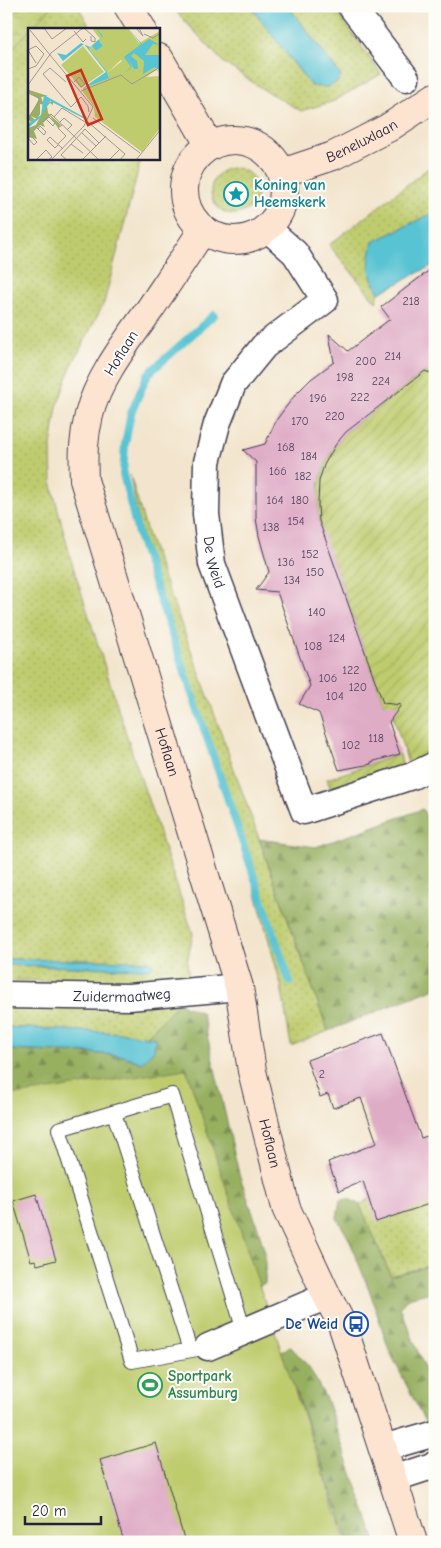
<svg xmlns="http://www.w3.org/2000/svg" width="441" height="1548" viewBox="0 0 441 1548" font-family="'Comic Neue',sans-serif">
<defs>
<pattern id="grass-dots" width="8" height="8" patternUnits="userSpaceOnUse" patternTransform="scale(1.25)"><rect width="8" height="8" fill="#bfcc6e"/><path d="M2 2h.1M6 6h.1" fill="none" stroke="#a4af60" stroke-width="1.8" stroke-linecap="round"/></pattern>
<pattern id="forest-firs" width="22" height="20" patternUnits="userSpaceOnUse" patternTransform="scale(1.25)"><rect width="22" height="20" fill="#97b061"/><path d="M5 1l3.5 6h-7zM16 11l3.5 6h-7z" fill="#7b8f51"/></pattern>
<pattern id="wetland-marsh" width="20" height="14" patternUnits="userSpaceOnUse" patternTransform="scale(1.25)"><rect width="20" height="14" fill="#bfcc6e"/><path d="M1 5h8M5 5V1M11 12h8M15 12V8" fill="none" stroke="#a4af60"/></pattern>
<pattern id="garden-furrows" width="10" height="10" patternUnits="userSpaceOnUse" patternTransform="scale(1.25)"><rect width="10" height="10" fill="#bfcc6e"/><path d="M-1 1l2-2M0 10L10 0M9 11l2-2" fill="none" stroke="#a4af60"/></pattern>
</defs>
<rect width="100%" height="100%" fill="#fdfcf7"/>
<filter id="ink" filterUnits="userSpaceOnUse"><feTurbulence type="fractalNoise" baseFrequency=".02" numOctaves="2"/><feDisplacementMap in="SourceGraphic" scale="10" xChannelSelector="R" yChannelSelector="G"/><feConvolveMatrix kernelMatrix="1 2 1 2 8 2 1 2 1" color-interpolation-filters="sRGB"/></filter>
<filter id="wash" filterUnits="userSpaceOnUse"><feTurbulence type="fractalNoise" baseFrequency=".0096" numOctaves="4" result="noise"/><feDisplacementMap in="SourceGraphic" scale="20" xChannelSelector="R" yChannelSelector="G"/><feGaussianBlur stdDeviation="1.12" result="paint"/><feColorMatrix in="noise" values="0 0 0 0 0 0 0 0 0 0 0 0 0 0 0 0 0 1.4 0 .05"/><feComposite in="paint" operator="in"/></filter>
<g filter="url(#wash)">
<rect width="100%" height="100%" fill="#f3e5cd"/>
<!-- grass -->
<path fill="url(#grass-dots)" stroke="#707754" d="M6 6H78L91 29H29V159H141L104 303 71 367 57 407 51 446 52 486 71 560 130 746 193 934 187 962 190 984 6 980V965L150 969 149 961 6 959Z
M171 6H250L311 86 341 76 288 6H333L381 74 334 101 301 111 266 91 224 63Z
M435 163V212L373 242 371 277 379 293 376 302 329 245Z
M211 191a23 23 0 1 1 46 0a23 23 0 1 1-46 0Z
M130 475 149 539 200 674 328 1031 291 1046 281 985 246 857 144 550Z
M6 999 178 1003 146 1037 124 1033 6 1027Z
M369 1199 435 1202V1264L390 1276 360 1205Z"/>
<!-- forest -->
<path fill="url(#forest-firs)" stroke="#5c694e" d="M423 809 435 844V988L328 1031 259 839 316 847Z
M178 1003 202 1013 239 1174 257 1225 265 1253V1283L259 1286 186 1069 6 1130V1050L91 1053 124 1056 142 1063 155 1038 146 1037Z
M349 1199 360 1205 391 1276 435 1264V1291L408 1298 400 1307 435 1394V1426H427L389 1350 370 1292 349 1239 337 1218 340 1200Z
M291 1347 309 1367 326 1399 376 1542H348L297 1394 239 1403 276 1353Z"/>
<!-- wetland -->
<path fill="url(#wetland-marsh)" stroke="#707754" d="M23 6H52L31 29H29V31L6 55V20Z"/>
<!-- garden -->
<path fill="url(#garden-furrows)" stroke="#707754" d="M435 364V765L412 776 393 715 384 706C369 662 353 619 338 575 330 553 318 529 318 505 317 477 328 453 346 432Z
M400 754 403 768 332 793 327 779Z"/>
<!-- pitch -->
<path fill="#bfcc6e" stroke="#707754" d="M186 1069 346 1542H6V1094H22Z"/>
<!-- water -->
<path fill="#58c3d3" stroke="#3d7287" d="M250 6H288L341 76 338 82 326 87 311 86Z
M435 212V264L379 293C368 270 367 267 373 242Z
M6 959 150 961 153 965 150 969 6 965Z
M6 1027 124 1033 155 1038 154 1050 142 1063 124 1056 91 1053 6 1050Z"/>
<g fill="none" stroke-linecap="round" stroke-linejoin="round">
<!-- stream -->
<path stroke="#58c3d3" stroke-width="8" d="M214 315 148 374 131 413 125 444 123 474 139 538 290 982"/>
</g>
<g id="blocks">
<!-- building -->
<path fill="#dfacc6" d="M435 266V375L425 371 346 432 336 444 324 465 319 481 318 504 319 521 383 703 401 705 389 722 400 754 371 762V764L339 770 319 713 299 704 310 686 277 592 256 590 269 572 259 536 256 518V462L243 450 265 444 277 419 295 395 311 379 334 362 329 334 348 351 390 319 381 307Z
M383 1033 421 1138 427 1136 435 1157V1202L376 1222 363 1181 339 1191 328 1162 377 1143 361 1098 333 1108 328 1094 320 1097 307 1060Z
M36 1194 56 1260 37 1265 35 1260 31 1261 13 1201Z
M156 1443 185 1542H124L100 1460Z"/>
</g>
</g>
<g filter="url(#ink)">
<use href="#blocks" fill-opacity="0" stroke="#413f51" stroke-width="1"/>
<g fill="none" stroke-linecap="round" stroke-linejoin="round">
<defs>
<path id="lane" d="M114 1113 190 1350
M208 1347 132 1361 59 1129 172 1095 244 1331"/>
<g id="street">
<path d="M351 6 406 78"/>
<path id="s1" d="M267 228 295 253 325 300 264 346 233 384 217 424 207 462 206 514 212 564 304 811 412 776 435 765"/>
<path id="s2" d="M6 995 129 997 239 987"/>
<path d="M208 1347 327 1296"/>
<path d="M383 1448 435 1433"/>
<path d="M392 1479 435 1465"/>
</g>
<g id="secondary">
<path d="M128 6 142 29"/>
<path d="M159 58 210 146"/>
<circle cx="234" cy="190" r="50"/>
<path id="s3" d="M282 173 333 156 388 128 435 97"/>
<path id="s4" d="M203 229C186 256 168 282 150 309 128 340 98 378 89 415 83 439 83 456 84 480L239 987 252 1071 286 1208 327 1296 342 1324 413 1542"/>
</g>
</defs>
<!-- lane casing -->
<use href="#lane" stroke="#413f51" stroke-width="16"/>
<!-- street casing -->
<use href="#street" stroke="#413f51" stroke-width="29"/>
<!-- secondary casing -->
<use href="#secondary" stroke="#413f51" stroke-width="30"/>
<!-- lane -->
<use href="#lane" stroke="#fff" stroke-width="14"/>
<!-- street -->
<use href="#street" stroke="#fff" stroke-width="26"/>
<!-- secondary -->
<use href="#secondary" stroke="#fde4d1" stroke-width="28"/>
</g>
</g>
<!-- icons -->
<defs>
<symbol id="sight-ring" viewBox="-11 -11 22 22"><circle r="9.5" fill="#fdfcf7" stroke="#0f9aa8" stroke-width="1.5"/><path d="M0-6L1.8-2.2L6-1.7L2.9 1.2L3.7 5.4L0 3.3L-3.7 5.4L-2.9 1.2L-6-1.7L-1.8-2.2Z" fill="#0f9aa8"/></symbol>
<symbol id="bus-ring" viewBox="-11 -11 22 22"><circle r="9.5" fill="#fdfcf7" stroke="#1a4fb4" stroke-width="1.5"/><path d="M-5-6H5V4H4V6H2V4H-2V6H-4V4H-5ZM-3.5-4V0h7V-4ZM-3.5 1.2v1.5H-2V1.2ZM2 1.2v1.5H3.5V1.2Z" fill="#1a4fb4"/></symbol>
<symbol id="stadium-ring" viewBox="-11 -11 22 22"><circle r="9.5" fill="#fdfcf7" stroke="#2e9e5b" stroke-width="1.5"/><path d="M0-5a6.5 5 0 1 0 0 10a6.5 5 0 1 0 0-10ZM-3.5-1.8h7v3.6h-7Z" fill="#2e9e5b"/></symbol>
</defs>
<g fill-rule="evenodd">
<use href="#sight-ring" x="222" y="180" width="28" height="28"/>
<use href="#bus-ring" x="342" y="1310" width="28" height="28"/>
<use href="#stadium-ring" x="136" y="1371" width="28" height="28"/>
</g>
<g text-anchor="middle" stroke-width="4" stroke-linejoin="round" paint-order="stroke">
<!-- number labels -->
<g font-size="12" fill="#51445e">
<text x="411" y="305">218</text>
<text x="393" y="360">214</text>
<text x="366" y="365">200</text>
<text x="345" y="381">198</text>
<text x="381" y="385">224</text>
<text x="360" y="401">222</text>
<text x="318" y="402">196</text>
<text x="335" y="420">220</text>
<text x="300" y="425">170</text>
<text x="286" y="451">168</text>
<text x="309" y="460">184</text>
<text x="278" y="475">166</text>
<text x="303" y="480">182</text>
<text x="275" y="504">164</text>
<text x="300" y="504">180</text>
<text x="296" y="525">154</text>
<text x="271" y="531">138</text>
<text x="310" y="558">152</text>
<text x="286" y="566">136</text>
<text x="315" y="576">150</text>
<text x="292" y="584">134</text>
<text x="317" y="616">140</text>
<text x="337" y="642">124</text>
<text x="313" y="650">108</text>
<text x="351" y="674">122</text>
<text x="328" y="682">106</text>
<text x="358" y="691">120</text>
<text x="335" y="700">104</text>
<text x="376" y="742">118</text>
<text x="351" y="749">102</text>
<text x="322" y="1078">2</text>
</g>
<!-- street labels -->
<g font-size="15" fill="#22223b" stroke="#fdfcf7">
<text dy="5" stroke="none"><textPath href="#s3" startOffset="86">Beneluxlaan</textPath></text>
<text transform="translate(121 353) rotate(-58)" y="5">Hoflaan</text>
<text dy="5" stroke="none"><textPath href="#s1" startOffset="402">De Weid</textPath></text>
<text dy="5" stroke="none"><textPath href="#s4" startOffset="569">Hoflaan</textPath></text>
<text dy="5" stroke="none"><textPath href="#s2" startOffset="116">Zuidermaatweg</textPath></text>
<text dy="5" stroke="none"><textPath href="#s4" startOffset="974">Hoflaan</textPath></text>
</g>
<!-- culture labels -->
<g font-size="15" font-weight="bold" fill="#0d838f" stroke="#fdfcf7" text-anchor="start">
<text x="254" y="190">Koning van<tspan x="254" dy="17">Heemskerk</tspan></text>
</g>
<!-- transit labels -->
<g font-size="15" font-weight="bold" fill="#164399" stroke="#fdfcf7" text-anchor="end">
<text x="338" y="1329">De Weid</text>
</g>
<!-- leisure labels -->
<g font-size="15" font-weight="bold" fill="#27864d" stroke="#fdfcf7" text-anchor="start">
<text x="168" y="1381">Sportpark<tspan x="168" dy="17">Assumburg</tspan></text>
</g>
</g>
<!-- overview -->
<g transform="translate(28 28)">
<rect width="132" height="132" fill="#f3e5cd"/>
<path d="M68 0H73L98 31 101 30 115 46 127 39 132 45 128 42 118 49 132 48V100L114 124 67 89 66 79 55 64V60L81 50 79 45 94 33 73 13 67 14 72 11 65 2Z" fill="#bfcc6e"/>
<path d="M1 62 20 68 13 69 16 77 12 76V86L9 91 3 88 7 92 3 94 0 91 11 71 0 64ZM25 73V77L22 75 19 78 20 85 33 97 30 100 22 88 15 95 17 99 12 97 6 103 9 111 0 109V100L8 97 19 75Z" fill="#97b061"/>
<path d="M68 0H100L111 15 132 3V41L124 40 106 54 96 48 106 40 100 29H96L79 45 61 21 65 18 68 23 75 18 72 13 76 10Z" fill="#bfcc6e"/>
<path d="M55 18 76 44 53 60 33 37Z" fill="#bfcc6e"/>
<path d="M68 0 75 8 71 12 75 18 68 23 64 18 61 21 79 44 81 50 90 47 55 60 78 44 56 16 35 33 29 25 38 27 53 15 62 19 74 9ZM100 0 114 16 121 11 132 17 125 16 117 27H132V43L127 39 115 46 116 33 106 25 103 28 109 33 110 41H106L99 29 104 39 103 40 95 46 103 39 96 29 113 16ZM16 67 54 88 59 89 57 91 22 73 12 90 0 100V96L13 87Z" fill="#58c3d3"/>
<path fill="none" stroke="#9f9793" stroke-width="1" d="M16 0 24 11 39 0M56 0 67 10V14L63 13V8M108 0 115 8 111 0M2 2 22 27M46 3 55 14 58 11M116 6 125 10 133 5M0 22 8 18 16 26 8 38 0 41M0 22 8 35M22 27 65 79 56 98 23 132M38 54 22 40 15 46 43 79 53 69 60 78 61 84M46 54 51 49 57 56 53 59 48 52M0 57 23 25 55 0M53 63 93 47 104 56 129 41M0 65 11 70V74L0 90M26 89 34 80 57 94M17 90 25 98 27 95 21 89 18 91M65 90 112 125M60 94 97 126 92 132M31 95 36 90 44 97 39 102M8 99 16 107 18 104 12 98 10 101M54 105 68 118M0 107 23 86 71 132M3 108 9 114 6 117 0 110ZM30 116 38 108 30 100 34 97M43 116 55 125M30 117 27 120 19 112 22 109 35 121M8 132 18 122 24 129 20 132M39 132 33 127 57 101 71 115M54 132 78 108M81 132 92 121M108 132 133 101"/>
<path fill="#c8321e" fill-opacity="0.15" stroke="#c8321e" stroke-width="2.5" d="M53 42 74 91 60 97 39 48Z"/>
<rect width="132" height="132" fill="none" stroke="#22223b" stroke-width="2.5"/>
</g>
<!-- margin -->
<rect width="441" height="1548" fill="none" stroke="#fdfcf7" stroke-width="25"/>
<!-- scale -->
<path d="M25 1516v8h76v-8" fill="none" stroke="#22223b" stroke-width="2.5"/>
<text x="32" y="1516" font-size="15" fill="#22223b" stroke="#fdfcf7" stroke-width="4" paint-order="stroke">20 m</text>
</svg>
